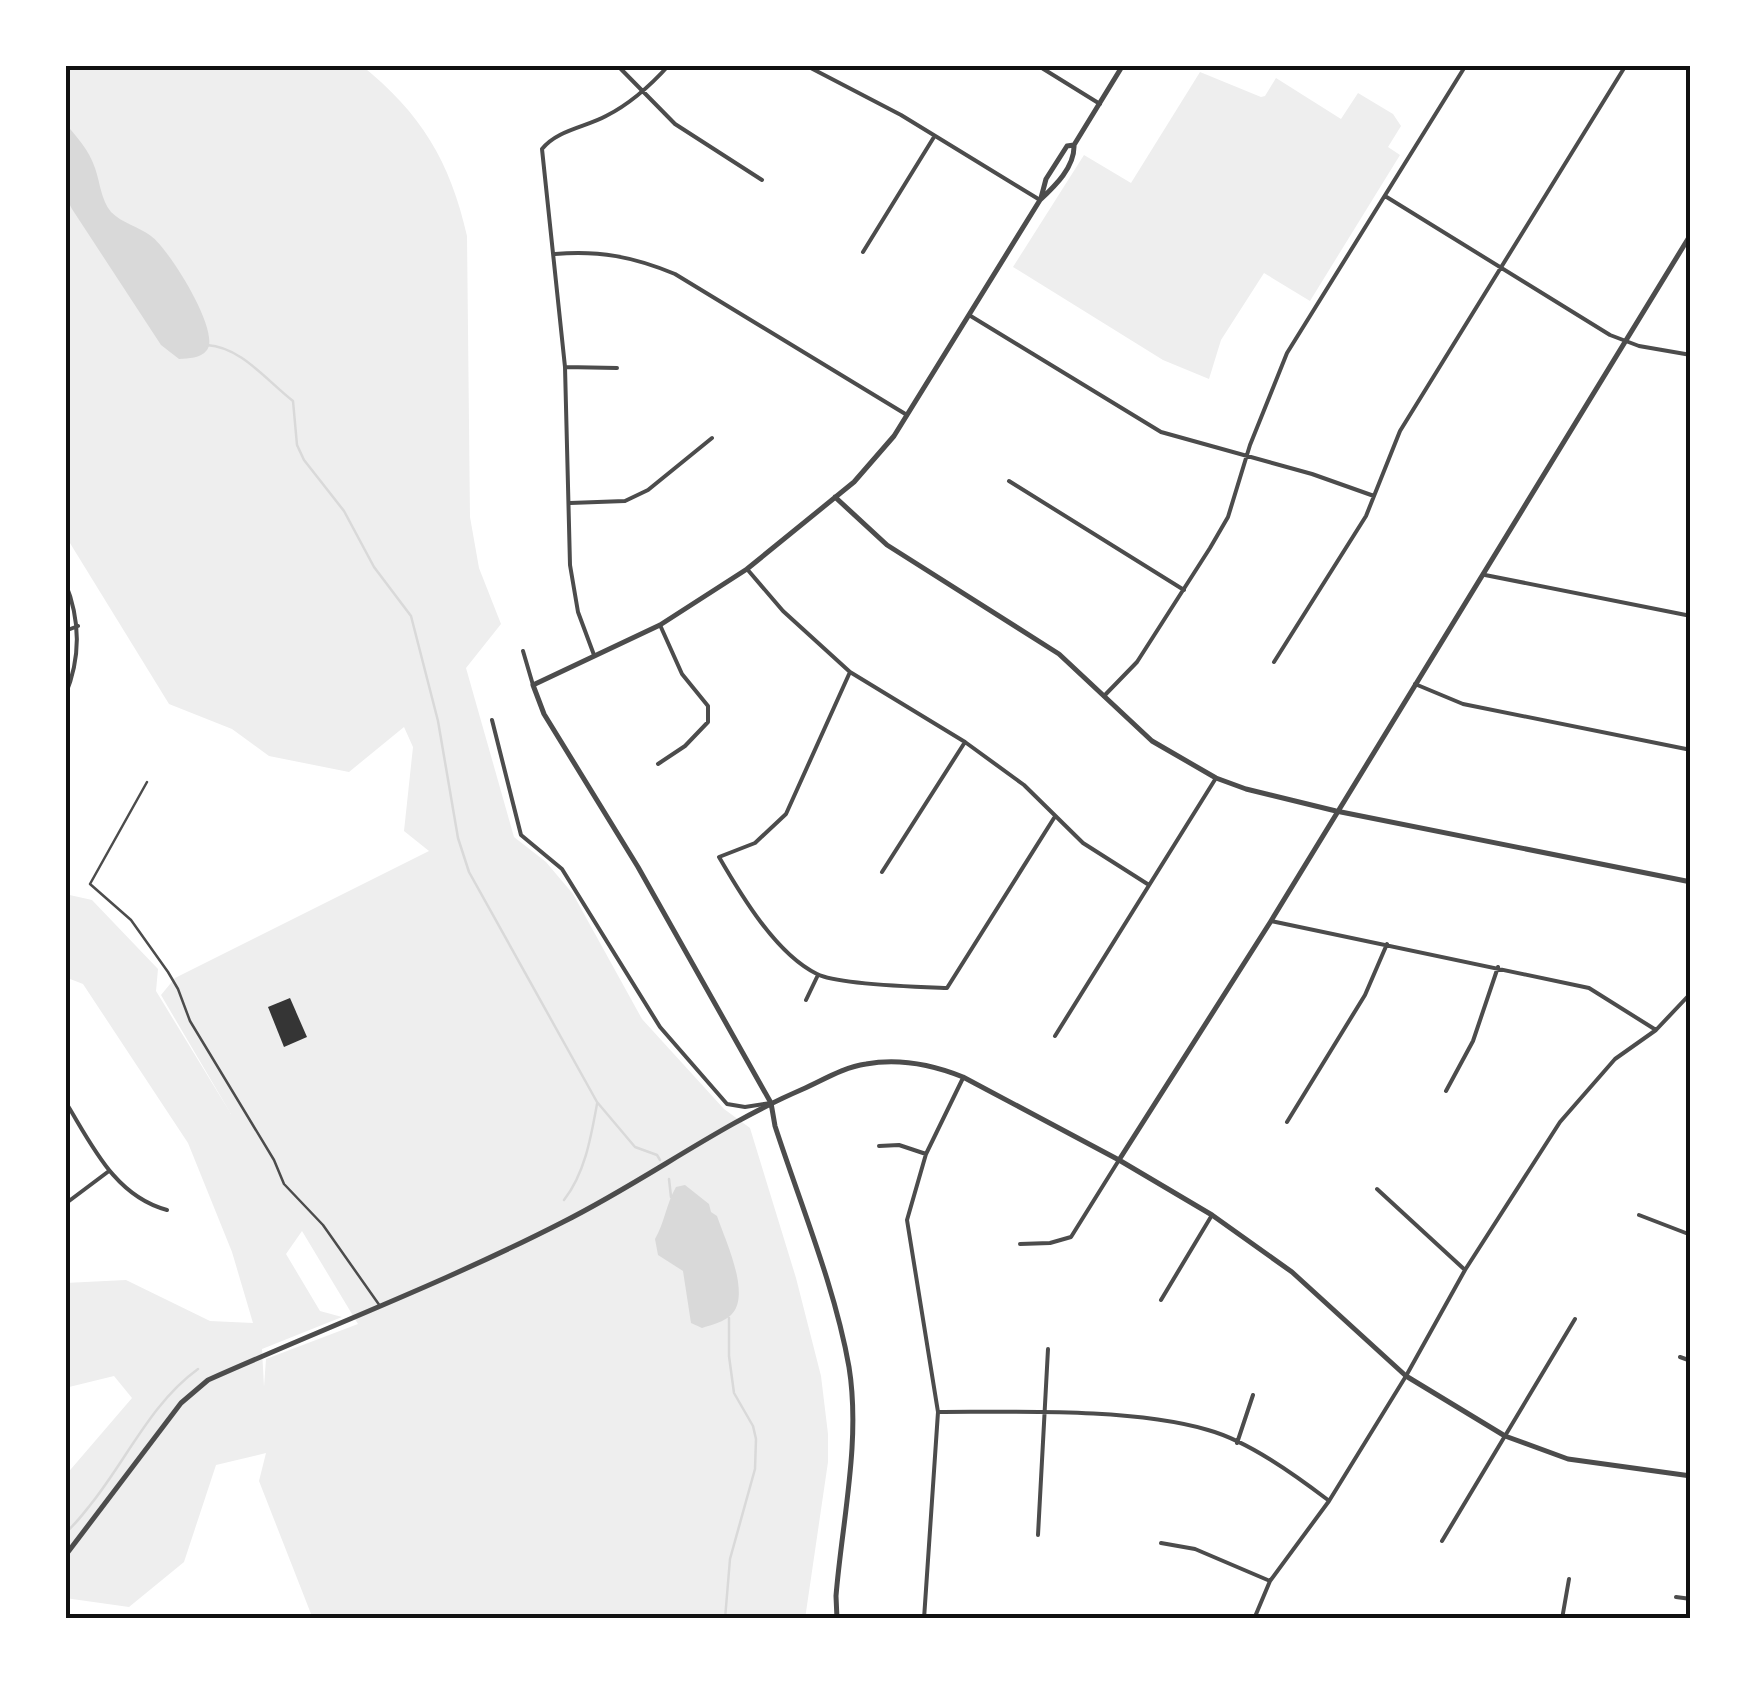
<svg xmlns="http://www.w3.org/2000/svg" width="1756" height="1684" viewBox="0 0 1756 1684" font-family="'Titillium Web',sans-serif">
<rect width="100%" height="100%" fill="#fff"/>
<!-- green -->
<path fill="#eee" fill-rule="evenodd" d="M65 65H361C421 113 450 161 467 236L470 517 479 568 501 624 466 668 514 837 546 862 573 894 642 1019 724 1109 750 1128 796 1278 821 1376 828 1434V1462L805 1619H313L259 1481 266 1453 216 1465 184 1562 129 1607 65 1598V1476L132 1398 114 1376 65 1388V1283L126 1280 210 1321 253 1323 232 1252 188 1143 83 984 65 977V894L92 900 158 969 156 991 231 1114 161 995 175 978 429 851 404 831 413 747 404 727 349 772 269 756 232 729 169 704 65 535ZM302 1231 358 1324 266 1359 264 1387 262 1349 342 1317 320 1311 286 1254Z
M1200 72 1261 97 1265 96 1276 78 1341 119 1358 93 1393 114 1401 126 1388 147 1400 155 1310 301 1264 273 1221 340 1209 379 1163 360 1013 267 1084 155 1131 183Z"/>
<!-- water -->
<path fill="#d9d9d9" d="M65 123C77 137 89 150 95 168 100 182 101 200 111 212 122 223 139 227 151 236 169 249 221 332 207 350 200 359 189 358 179 359L161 345 72 209 65 196Z
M685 1185 709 1204 711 1212 717 1216C725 1240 752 1295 731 1315 724 1322 711 1325 702 1328L691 1323 683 1271 658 1255 655 1239C665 1222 666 1204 676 1187Z"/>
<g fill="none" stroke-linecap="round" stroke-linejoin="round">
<!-- stream -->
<path stroke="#d9d9d9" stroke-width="2.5" d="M207 345C241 347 266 380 293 401L297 445 304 460 344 511 374 567 411 616 438 721 458 838 469 872 597 1102 635 1147 657 1155 660 1160
M669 1179 671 1197
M564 1200C585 1173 591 1137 597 1104
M65 1533C75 1525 83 1514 91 1504 127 1459 151 1403 198 1369
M725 1619 730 1559 755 1469 756 1439 753 1426 734 1393 729 1356V1318"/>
</g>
<!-- building -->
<path fill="#353535" d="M290 998 307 1037 284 1047 268 1007Z"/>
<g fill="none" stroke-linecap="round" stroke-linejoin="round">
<!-- service -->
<path stroke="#4c4c4c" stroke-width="2.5" d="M147 782 90 884 131 920 168 972 178 989 190 1021 274 1160 284 1184 323 1225 380 1306"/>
<!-- minor -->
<path stroke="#4c4c4c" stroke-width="4" d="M617 65 675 124 762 180
M805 65 901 115 1040 200
M1037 65 1100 104
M1385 196 1610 335 1639 346 1691 355
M863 252 934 137
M555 254C599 250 634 257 675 274L907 415
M969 315 1161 432 1312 474 1374 496
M565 367 617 368
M1009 481 1184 590
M570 503 625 501 648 490 712 438
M747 569 783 611 850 672 965 742 1024 785 1083 843 1149 885
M1485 575 1691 616
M65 582C81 621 81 658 65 696
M65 631 78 626
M523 651 533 685
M594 655 578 612 570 565 565 367 542 149C557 130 586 127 606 116 630 104 651 85 669 65
M1274 662 1366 516 1400 431 1626 65
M850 672 786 814 755 843 719 857C741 895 776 954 817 974 838 985 921 987 947 988L1054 818
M1415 684 1463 704 1691 750
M1104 696 1137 662 1210 548 1228 517 1250 445 1287 353 1466 65
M492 720 521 835 562 869 660 1027 727 1104 745 1107 771 1103
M658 764 685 746 708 722V706L682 674 660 625
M882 872 965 742
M1271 921 1589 988 1656 1030
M806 1000 817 977
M1055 1036 1216 778
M1446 1091 1473 1041 1498 967
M65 1101C91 1143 114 1196 167 1210
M1287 1122 1365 995 1387 944
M879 1146 899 1145 926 1154
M1377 1189 1465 1270
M65 1204 109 1171
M1639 1215 1691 1235
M1020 1244 1050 1243 1071 1237 1119 1160
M1161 1300 1212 1215
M1680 1357 1691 1361
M938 1412C1018 1412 1133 1408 1208 1430 1248 1441 1295 1475 1328 1500
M1237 1443 1253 1395
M1038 1535 1048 1349
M1442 1541 1575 1319
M1161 1543 1195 1549 1270 1581
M1676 1597 1691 1599
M924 1619 938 1412 907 1220 926 1154 963 1078
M1254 1619 1270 1581 1329 1501 1406 1376 1465 1270 1560 1122 1615 1059 1656 1030 1691 993
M1562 1619 1569 1579"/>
<!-- tertiary -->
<path stroke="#4c4c4c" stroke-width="5" d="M1041 198 1046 179 1067 146 1074 145 1123 65
M835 497 887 545 1059 654 1152 741 1216 778 1246 789 1336 811 1691 882
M1119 1160 1271 921 1691 234
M65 1556 181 1403 208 1380C327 1327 448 1281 563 1222 645 1181 719 1125 803 1089 823 1080 844 1067 866 1064 899 1058 933 1065 963 1077L1119 1160 1212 1215 1292 1272 1406 1376 1505 1436 1568 1459 1691 1476
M837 1619 836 1596C842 1522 861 1441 849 1367 835 1287 800 1203 775 1126L771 1103 638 867 544 714 533 685 660 625 747 569 854 482 894 436 1040 200C1055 186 1075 167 1074 145"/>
</g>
<!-- border -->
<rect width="1756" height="1684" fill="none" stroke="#ffffff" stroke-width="135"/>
<rect x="68" y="68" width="1620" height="1548" fill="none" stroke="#111" stroke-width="4"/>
</svg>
